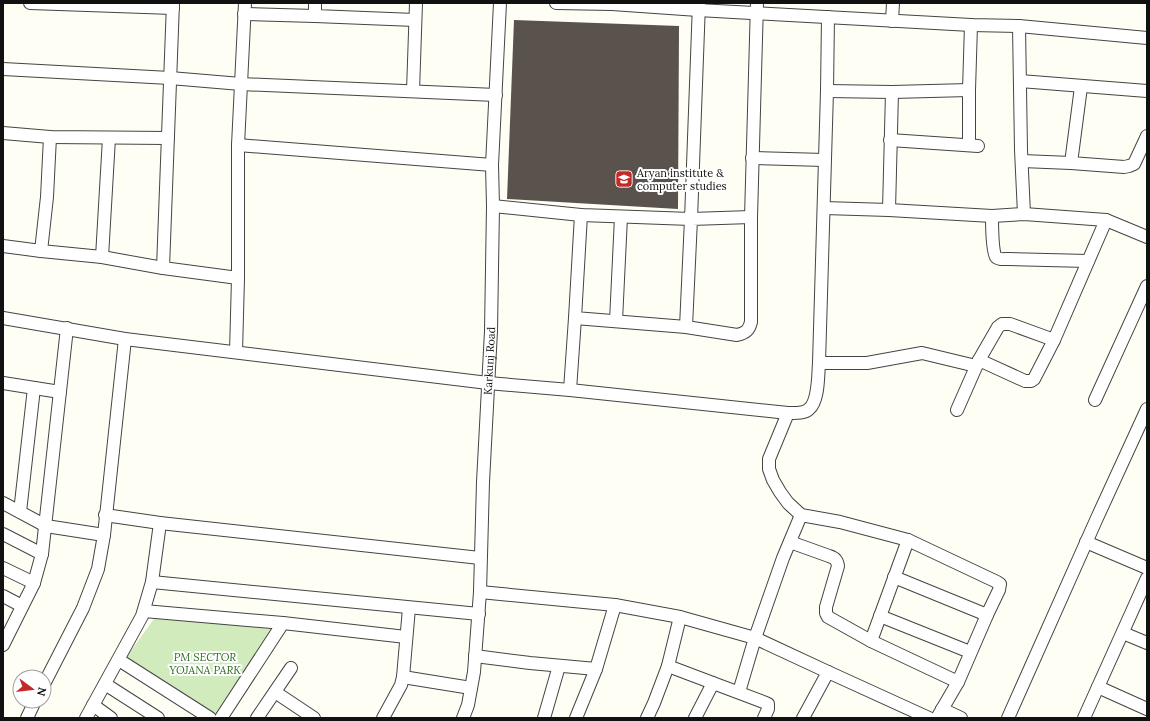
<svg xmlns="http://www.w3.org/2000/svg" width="1150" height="721" viewBox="0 0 1150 721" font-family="Lora,serif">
<rect width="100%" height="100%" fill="#fffef4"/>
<!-- green -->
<path fill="#d1ebbc" d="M156 616 273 629 221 718H211L125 659Z"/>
<!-- building -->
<path fill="#59524d" d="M514 20 679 26 678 209 507 199Z"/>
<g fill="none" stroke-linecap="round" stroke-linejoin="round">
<defs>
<g id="minor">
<path d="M30 3 173 8"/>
<path d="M173 3 163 268 238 278"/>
<path d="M315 3V16L415 20"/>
<path d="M556 3 612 4 698 10 971 25 1019 26 1147 38"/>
<path d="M244 14 315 16"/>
<path d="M892 21 893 3"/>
<path d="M1019 26 1021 150 1024 214"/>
<path d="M3 69 170 78 241 84 496 95"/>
<path d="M1020 81 1147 91"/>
<path d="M1081 87 1071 163 1124 167 1129 166 1134 164 1147 136"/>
<path d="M413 91 416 3"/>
<path d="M827 91 892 92 969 90"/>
<path d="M3 133 50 137 168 138"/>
<path d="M890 140 978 146"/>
<path d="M969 144V90L971 25"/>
<path d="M238 145 492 165"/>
<path d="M752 158 824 160"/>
<path d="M1022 161 1071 163"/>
<path d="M493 206 581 215 691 219 699 3"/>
<path d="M824 208 889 210 992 216 1024 214 1106 220 1147 237"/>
<path d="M889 210 892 92"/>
<path d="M581 215 575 318 686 327 737 335C746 333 749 330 751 322V217L757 3"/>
<path d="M992 216C992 222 992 254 996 257 999 260 1005 259 1008 259L1088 261"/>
<path d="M3 246 41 251 102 257 163 268"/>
<path d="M41 251 47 197 50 137"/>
<path d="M102 257 109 138"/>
<path d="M3 318 125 339 488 383 570 390 788 413C794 413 804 414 809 409 819 401 818 374 819 363L827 91 828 17"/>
<path d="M616 321 621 217"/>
<path d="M686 327 691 219 751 217"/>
<path d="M236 352 238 278V145L245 3"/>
<path d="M979 360 1025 381H1031L1034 379 1054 340 1106 220"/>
<path d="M819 363H867L922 353 976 366"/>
<path d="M3 383 60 392"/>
<path d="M570 390 575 318"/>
<path d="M1095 400 1147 286"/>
<path d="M957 410 979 360 998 327 1002 324H1010L1054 340"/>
<path d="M788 413 769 459V469L773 480 780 492 788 503 801 515 840 522 908 540 997 582 1000 584 999 590 987 615 958 682 937 718"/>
<path d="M3 503 46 526 104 535"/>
<path d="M20 512 34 388"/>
<path d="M105 515 160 523 480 558"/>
<path d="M3 534 42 554"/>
<path d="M790 542 829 556C835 558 837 560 838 566L826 607V613L828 617 871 641 958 682"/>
<path d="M1086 542 1147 568"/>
<path d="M3 568 34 583"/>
<path d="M894 577 987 615"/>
<path d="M152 582 479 614"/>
<path d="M480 592 615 605 680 617 755 638 828 672 929 718"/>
<path d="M3 596 22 606"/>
<path d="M144 611 283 623 406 637"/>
<path d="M880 616 970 652"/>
<path d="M1123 633 1147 643"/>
<path d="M871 641 908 540"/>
<path d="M3 645 34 583 42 554 67 328"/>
<path d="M475 656 530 663 596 669"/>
<path d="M119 660 210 718"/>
<path d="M668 666 713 683 695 718"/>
<path d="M403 677 471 688"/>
<path d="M713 683 766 703 768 704V709L764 718"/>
<path d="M44 684 83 608 98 569 104 535 125 339"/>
<path d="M105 684 158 718"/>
<path d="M1098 687 1147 709"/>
<path d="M275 692 314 718"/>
<path d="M739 692 755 638 783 558 801 515"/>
<path d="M93 705 111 718"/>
<path d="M942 709 961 718"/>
<path d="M27 718 35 701"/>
<path d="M86 718 142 616 152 582 160 523"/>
<path d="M221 718 283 623"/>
<path d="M257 718 291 668"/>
<path d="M383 718 401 685 403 677 409 608"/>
<path id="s1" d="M463 718 468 705 474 672 480 592 483 482 491 331 493 206 492 165 500 3"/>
<path d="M544 718 559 666"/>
<path d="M576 718 596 669 615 605"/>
<path d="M647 718 654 703 668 666 680 617"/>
<path d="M803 718 828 672"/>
<path d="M1008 718 1097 518 1147 409"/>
<path d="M1084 718 1147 578"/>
</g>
</defs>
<!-- minor casing -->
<use href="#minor" stroke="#444" stroke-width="14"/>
<!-- minor -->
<use href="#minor" stroke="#fff" stroke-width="12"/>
</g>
<!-- icons -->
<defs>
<symbol id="university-square" viewBox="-11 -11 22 22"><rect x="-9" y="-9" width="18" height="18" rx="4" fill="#c32926" stroke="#fff"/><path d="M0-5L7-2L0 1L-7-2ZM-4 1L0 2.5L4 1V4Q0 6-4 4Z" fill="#fff"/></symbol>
</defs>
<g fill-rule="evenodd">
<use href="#university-square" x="614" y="169" width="20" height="20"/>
</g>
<g text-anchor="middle" stroke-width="4" stroke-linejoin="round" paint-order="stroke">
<!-- poi labels -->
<g font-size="11" fill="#111" stroke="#fff" text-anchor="start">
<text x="637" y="177">Aryan institute &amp;<tspan x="637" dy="13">computer studies</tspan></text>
</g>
<!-- street labels -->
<g font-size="11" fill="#111" stroke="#fff">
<text dy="4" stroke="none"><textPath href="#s1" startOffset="359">Karkunj Road</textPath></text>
</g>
<!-- park labels -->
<g font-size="11" font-style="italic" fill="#2a6a1f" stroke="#fff">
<text x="205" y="661">PM SECTOR<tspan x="205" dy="13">YOJANA PARK</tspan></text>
</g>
</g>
<!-- border -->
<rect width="1150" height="721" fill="none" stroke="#111111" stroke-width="8"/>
<!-- north arrow -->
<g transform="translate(32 689) rotate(105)"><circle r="19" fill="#ffffff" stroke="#a0a0a0"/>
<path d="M0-3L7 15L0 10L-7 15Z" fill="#c32926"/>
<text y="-6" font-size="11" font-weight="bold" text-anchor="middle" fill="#111111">N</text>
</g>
</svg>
